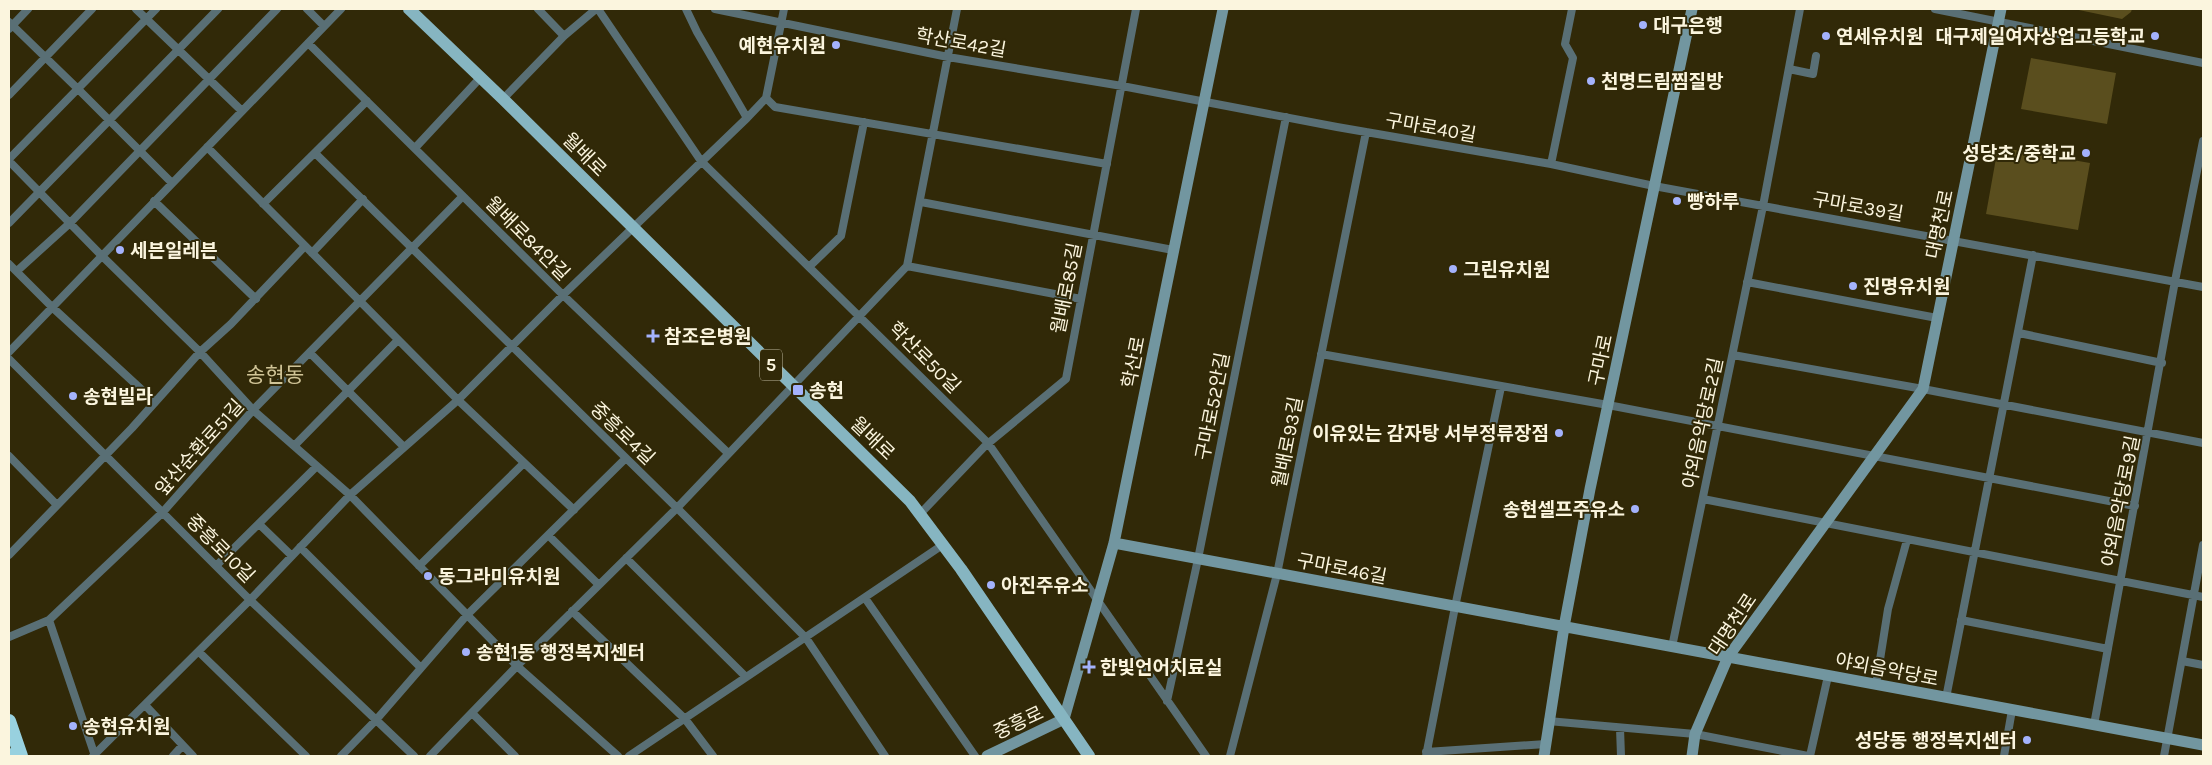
<svg xmlns="http://www.w3.org/2000/svg" width="2212" height="765" viewBox="0 0 2212 765" font-family="Karla,'Noto Sans KR',sans-serif">
<rect width="100%" height="100%" fill="#312908"/>
<!-- green -->
<path fill="#5a4e1e" d="M2074 9H2132L2131 12 2122 19Z
M2031 58 2116 73 2107 124 2021 109Z
M1998 147 2090 163 2078 230 1986 214Z"/>
<g fill="none" stroke-linecap="round" stroke-linejoin="round">
<!-- street -->
<path stroke="#596f75" stroke-width="8" d="M136 9 242 111
M307 9 324 26
M538 9 564 36
M598 9 701 161 988 443 1206 756
M686 9 697 32 747 118
M715 9 948 57 1122 86 1337 127 1551 164 1654 186 2203 287
M1935 9 2203 63
M9 22 78 89 172 183
M9 29 28 9
M308 43 563 295 728 453
M1789 69 1813 74 1816 56
M9 95 92 9
M766 98 775 107 1107 164
M503 99 564 36 596 9
M207 147 458 400 574 510
M415 148 481 77
M315 153 677 508 806 638 885 756
M9 159 156 9
M9 161 101 255 200 352 253 410 350 495 517 666 618 756
M1551 164 1573 58 1565 44 1572 9
M154 201 256 299
M921 202 1173 250
M263 204 367 101
M9 223 218 9
M312 253 363 199
M9 264 52 307 155 402
M907 266 1081 299
M809 267 841 236 864 122
M17 271 70 223 277 9
M1747 282 1937 318
M2019 333 2162 363
M9 352 341 9
M310 353 404 447
M1321 354 1608 405 2135 506
M1733 355 1923 389 2203 443
M9 359 250 600 414 756
M294 446 398 340
M9 456 56 504
M1703 499 2203 597
M920 514 985 446 1066 379 1136 9
M259 524 292 556
M548 535 599 585
M300 547 421 668
M9 555 132 428 200 352 231 324 305 246
M626 558 746 677
M216 566 317 466
M419 566 524 463
M865 598 975 756
M572 611 685 719 713 756
M49 620 95 756
M1961 620 2108 649
M9 637 49 620 162 513 253 410 463 196
M1672 647 1763 206 1800 9
M199 652 306 756
M2182 661 2203 665
M1876 685 1888 609 1907 540
M1946 698 2033 255
M1167 701 1198 559 1286 117
M145 705 193 756
M472 713 515 756
M1548 721 1695 734 1808 756
M2094 725 2175 281 2203 141
M1620 728 1621 756
M1426 752 1546 744
M93 756 250 600 350 495 458 400 563 295 747 118 766 98 784 9
M173 756 182 746
M341 756 376 720 467 615 626 458
M430 756 517 666 677 508 907 266 957 9
M629 756 944 544
M1230 756 1277 574 1366 132
M1426 756 1455 607 1501 387
M1810 756 1828 676
M2004 756 2012 710
M2164 756 2203 545"/>
<!-- secondary -->
<path stroke="#7296a0" stroke-width="11" d="M1114 543 2203 745
M987 756 1064 719 1114 543 1223 9
M1544 756 1564 627 1590 489 1692 9
M1692 756 1695 734 1728 657 1923 389 2001 9"/>
<!-- primary -->
<path stroke="#86b5c1" stroke-width="12" d="M409 9 503 99 910 501 961 569 1089 756"/>
<!-- highway -->
<path stroke="#98d1df" stroke-width="14" d="M9 721 21 756
M9 755V756"/>
</g>
<!-- markers -->
<g fill="#a4b2fc" stroke="#312908" stroke-width="2">
<circle cx="1643" cy="25" r="5"/>
<circle cx="1826" cy="36" r="5"/>
<circle cx="2155" cy="36" r="5"/>
<circle cx="836" cy="45" r="5"/>
<circle cx="1591" cy="81" r="5"/>
<circle cx="2086" cy="153" r="5"/>
<circle cx="1677" cy="201" r="5"/>
<circle cx="120" cy="250" r="5"/>
<circle cx="1453" cy="269" r="5"/>
<circle cx="1853" cy="286" r="5"/>
<path d="M650.5 328.5h5v5h5v5h-5v5h-5v-5h-5v-5h5z"/>
<rect x="792" y="384" width="12" height="12" rx="2.5"/>
<circle cx="73" cy="396" r="5"/>
<circle cx="1559" cy="433" r="5"/>
<circle cx="1635" cy="509" r="5"/>
<circle cx="428" cy="576" r="5"/>
<circle cx="991" cy="585" r="5"/>
<circle cx="466" cy="652" r="5"/>
<path d="M1086.5 659.5h5v5h5v5h-5v5h-5v-5h-5v-5h5z"/>
<circle cx="73" cy="726" r="5"/>
<circle cx="2027" cy="740" r="5"/>
</g>
<g text-anchor="middle" stroke-width="4" stroke-linejoin="round" paint-order="stroke">
<!-- shield labels -->
<rect fill="#312908" stroke="#beb89e" stroke-width="1" x="760" y="349.5" width="22" height="31" rx="4"/>
<g font-size="18" font-weight="bold" fill="#fbf5de">
<text x="771" y="371">5</text>
</g>
<!-- poi labels -->
<g font-size="19" font-weight="bold" fill="#fbf5de" stroke="#312908" text-anchor="start">
<text x="1653" y="32">대구은행</text>
<text x="1836" y="43">연세유치원</text>
<text x="2145" y="43" text-anchor="end">대구제일여자상업고등학교</text>
<text x="826" y="52" text-anchor="end">예현유치원</text>
<text x="1601" y="88">천명드림찜질방</text>
<text x="2076" y="160" text-anchor="end">성당초/중학교</text>
<text x="1687" y="208">빵하루</text>
<text x="130" y="257">세븐일레븐</text>
<text x="1463" y="276">그린유치원</text>
<text x="1863" y="293">진명유치원</text>
<text x="664" y="343">참조은병원</text>
<text x="809" y="397">송현</text>
<text x="83" y="403">송현빌라</text>
<text x="1549" y="440" text-anchor="end">이유있는 감자탕 서부정류장점</text>
<text x="1625" y="516" text-anchor="end">송현셀프주유소</text>
<text x="438" y="583">동그라미유치원</text>
<text x="1001" y="592">아진주유소</text>
<text x="476" y="659">송현1동 행정복지센터</text>
<text x="1100" y="674">한빛언어치료실</text>
<text x="83" y="733">송현유치원</text>
<text x="2017" y="747" text-anchor="end">성당동 행정복지센터</text>
</g>
<!-- street labels -->
<g font-size="19" fill="#fbf5de" stroke="#312908">
<text transform="translate(961 42) rotate(10)" y="7">학산로42길</text>
<text transform="translate(1431 127) rotate(10)" y="7">구마로40길</text>
<text transform="translate(585 154) rotate(45)" y="7">월배로</text>
<text transform="translate(1858 206) rotate(10)" y="7">구마로39길</text>
<text transform="translate(1939 224) rotate(-78)" y="7">대명천로</text>
<text transform="translate(528 238) rotate(45)" y="7">월배로84안길</text>
<text transform="translate(1066 288) rotate(-79)" y="7">월배로85길</text>
<text transform="translate(925 357) rotate(45)" y="7">학산로50길</text>
<text transform="translate(1600 360) rotate(-78)" y="7">구마로</text>
<text transform="translate(1133 362) rotate(-79)" y="7">학산로</text>
<text transform="translate(1212 406) rotate(-79)" y="7">구마로52안길</text>
<text transform="translate(1702 423) rotate(-78)" y="7">야외음악당로2길</text>
<text transform="translate(623 433) rotate(44)" y="7">중흥로4길</text>
<text transform="translate(873 438) rotate(44)" y="7">월배로</text>
<text transform="translate(1287 442) rotate(-79)" y="7">월배로93길</text>
<text transform="translate(199 447) rotate(-48)" y="7">앞산순환로51길</text>
<text transform="translate(2120 501) rotate(-79)" y="7">야외음악당로9길</text>
<text transform="translate(221 548) rotate(45)" y="7">중흥로10길</text>
<text transform="translate(1342 568) rotate(11)" y="7">구마로46길</text>
<text transform="translate(1732 624) rotate(-56)" y="7">대명천로</text>
<text transform="translate(1887 669) rotate(11)" y="7">야외음악당로</text>
<text transform="translate(1018 722) rotate(-25)" y="7">중흥로</text>
</g>
<!-- quarter labels -->
<g font-size="21" fill="#d0c497" stroke="#312908">
<text x="275" y="382">송현동</text>
</g>
</g>
<!-- border -->
<rect width="2212" height="765" fill="none" stroke="#fbf5de" stroke-width="20"/>
</svg>
